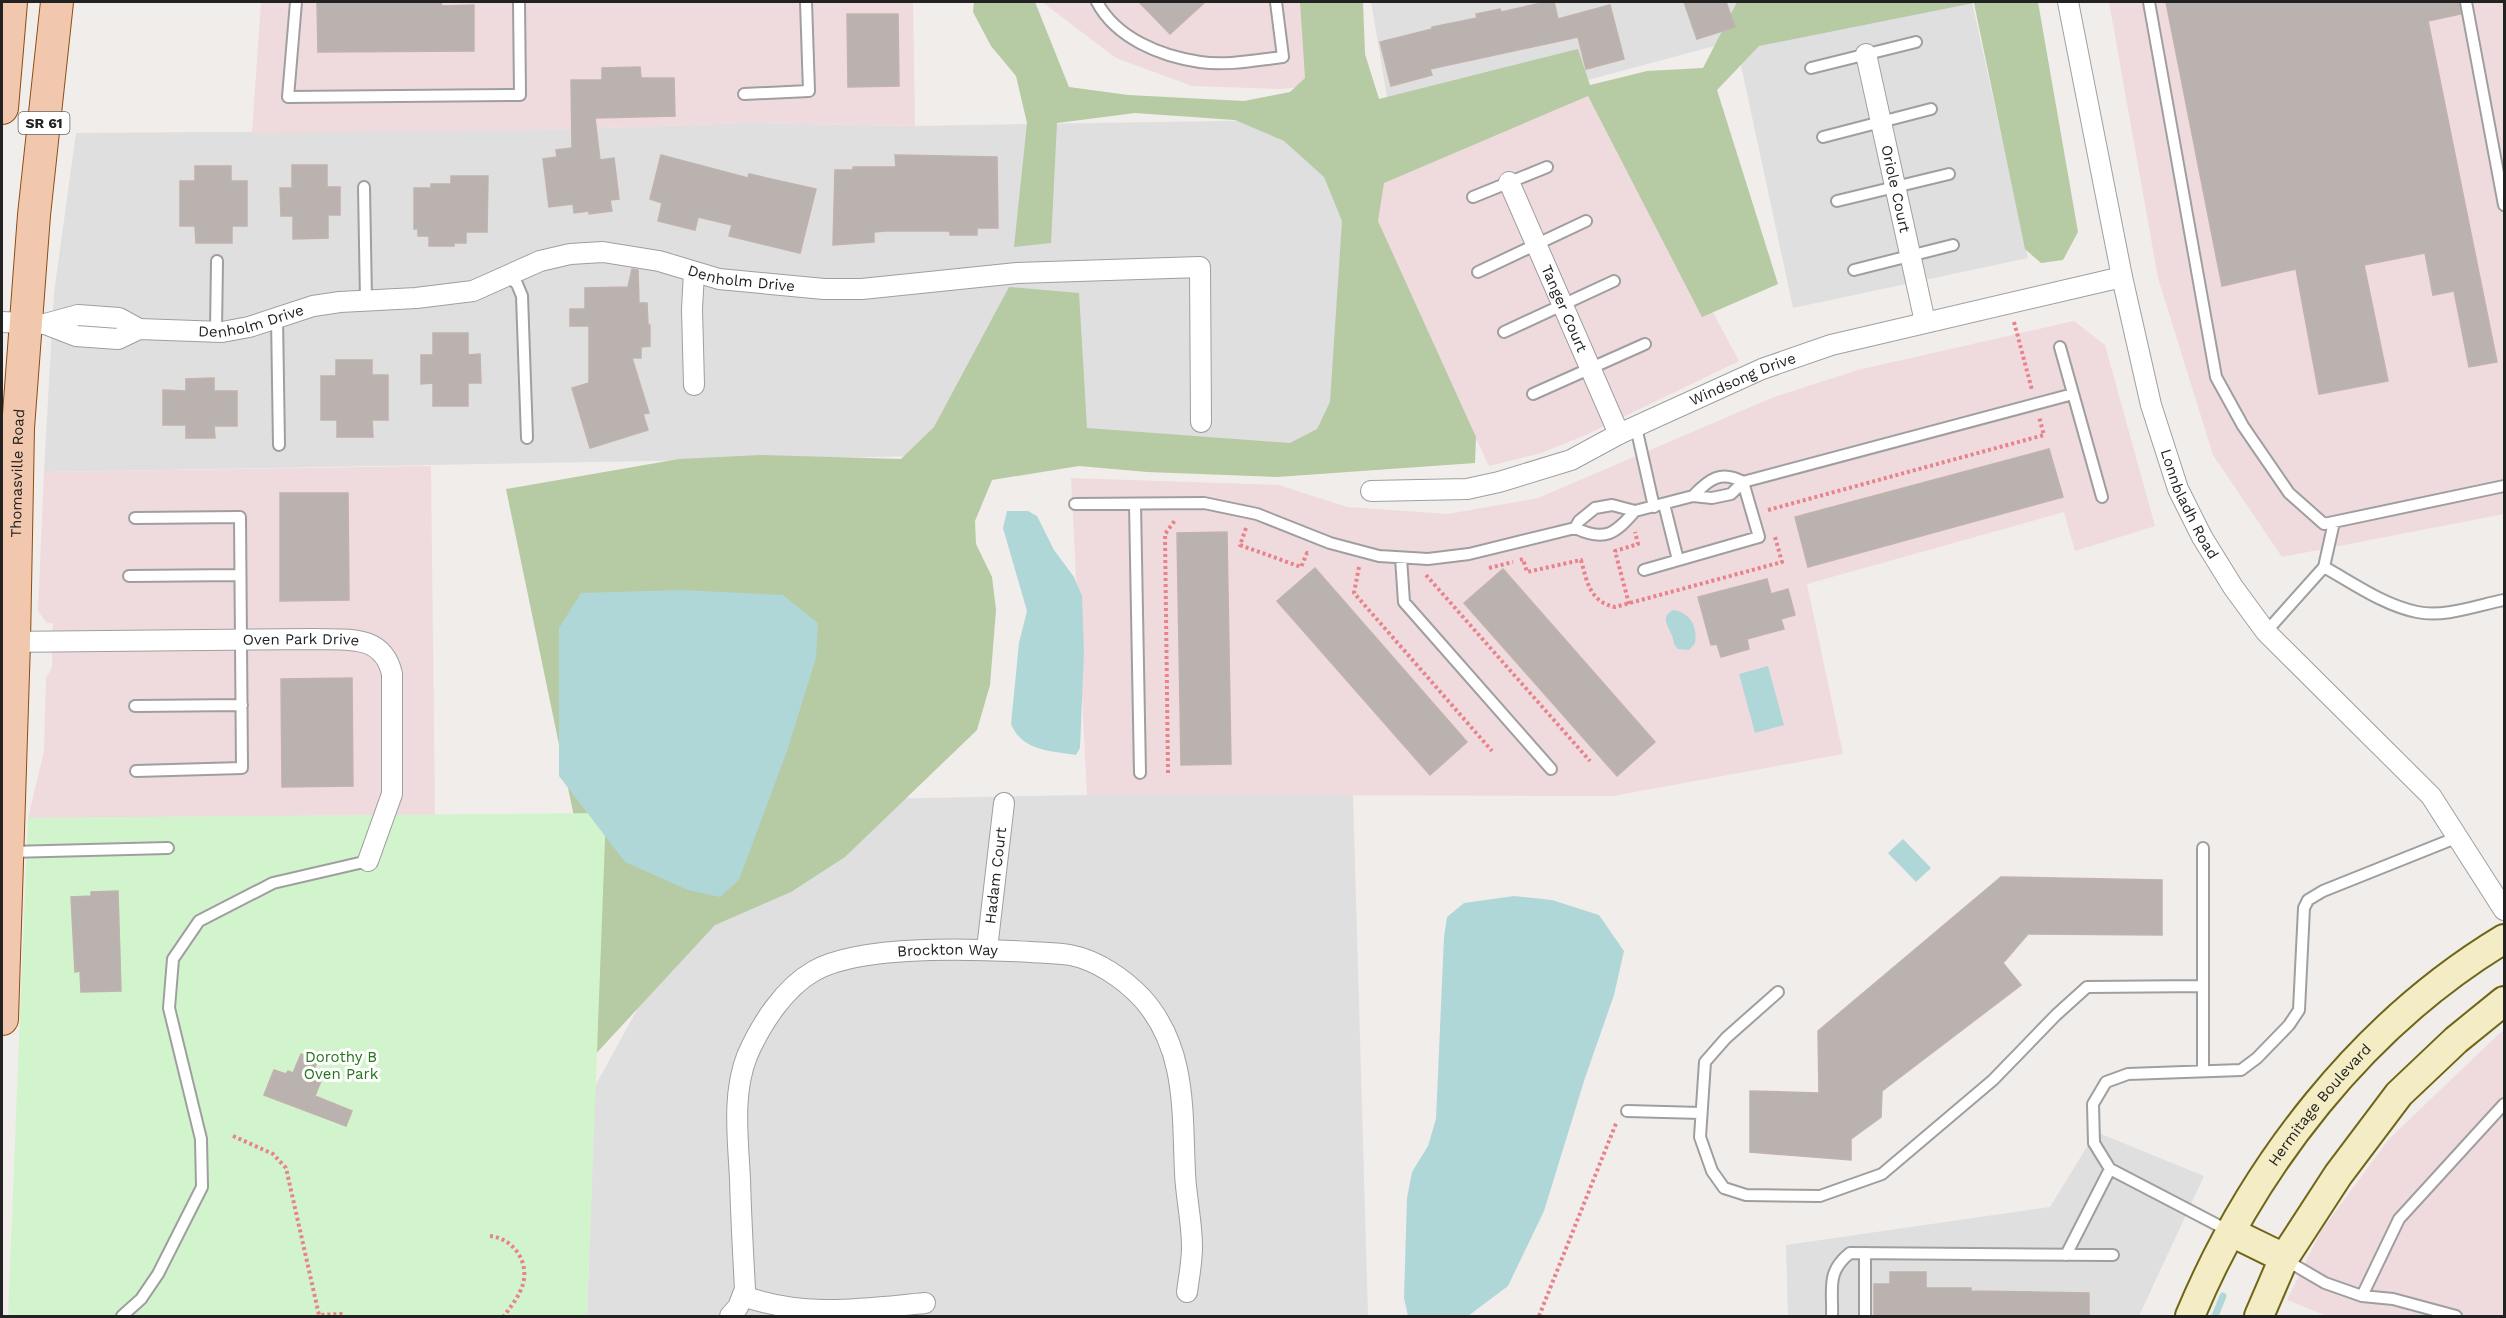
<svg xmlns="http://www.w3.org/2000/svg" width="2506" height="1318" viewBox="0 0 2506 1318" font-family="'Work Sans',sans-serif">
<rect width="100%" height="100%" fill="#f1edea"/>
<!-- residential -->
<path fill="#dfdfdf" d="M1371 2H1879L1393 132Z
M1972 2 2028 258 1793 308 1736 42Z
M1349 119 1368 448 44 472 54 293 76 133 545 130 748 123 915 126Z
M1087 795H1353L1368 1316H587L595 1086 690 914 820 800Z
M2096 1132 2204 1176 2139 1316H1788L1786 1245 2050 1207Z"/>
<!-- commercial -->
<path fill="#efdbde" d="M261 2H913L915 126 748 123 545 130 252 133Z
M1042 2H1311L1310 87 1279 89 1192 86 1116 58Z
M2109 2H2504V514L2282 557 2213 455 2158 278Z
M1593 88 1739 361 1586 435 1541 453 1489 466 1355 181Z
M2074 321 2105 345 2155 526 2075 551 2064 512 1807 584 1843 754 1613 796 1087 795 1071 478 1279 485 1347 507 1448 514 1538 498 1774 397 1858 370Z
M431 466 435 815 28 818 44 751 46 678 52 668 53 623H47L38 611 44 472Z
M2504 1029V1316H2327L2287 1300 2321 1231 2389 1139Z"/>
<!-- forest -->
<path fill="#b6caa4" d="M974 2H1035L1069 87 1128 95 1244 101 1290 92 1305 78 1300 2H1363L1365 54 1379 99 1578 49 1590 85 1647 71 1703 68 1737 2H2038L2078 232 2063 260 2041 263 2025 249 1974 3 1759 46 1717 90 1778 284 1702 317 1588 96 1384 183 1378 221 1476 437 1475 463 1277 477 1147 472 1079 466 992 480 975 521 976 544 992 577 996 610 990 685 977 730 845 857 791 892 715 925 591 1059 23 1316 578 836 506 489 679 459 761 455 901 459 934 427 1009 287 1079 293 1087 428 1290 443 1317 429 1330 402 1342 221 1324 177 1284 141 1235 120 1135 113 1057 123 1051 243 1014 247 1027 123 1016 76 991 46 973 12Z"/>
<!-- park -->
<path fill="#d2f4cd" d="M606 813 587 1316H8L28 818Z"/>
<!-- water -->
<path fill="#b0d7d8" d="M1007 511H1028L1037 516 1054 550 1074 577 1082 596 1084 652 1080 748 1076 755C1051 751 1022 751 1011 724L1019 643 1027 611 1003 528Z
M682 590 783 595 818 623 816 658 787 751 739 880 720 897 688 890 625 862 559 776V628L581 593Z
M1673 610C1690 612 1698 627 1695 643L1689 650 1678 649C1673 644 1674 642 1672 636 1668 625 1660 617 1673 610Z
M1768 666 1784 725 1755 733 1739 674Z
M1903 839 1931 868 1916 882 1888 853Z
M1514 896 1552 900 1599 915 1624 951 1614 995 1585 1078 1544 1211 1508 1286 1468 1316H1408L1404 1298 1407 1198 1412 1172 1428 1146 1436 1119 1444 937 1447 917 1464 903Z"/>
<g fill="none" stroke-linecap="round" stroke-linejoin="round">
<!-- stream -->
<path stroke="#b0d7d8" stroke-width="7" d="M2215 1316 2223 1296"/>
</g>
<!-- building -->
<path fill="#bab2af" stroke="#c1b2ae" stroke-width="1.5" d="M317 2H441L442 6 474 5V51L318 52Z
M1139 2H1205L1170 34Z
M1546 2H1554L1558 19 1610 5 1624 59 1586 69 1578 37 1430 69 1432 75 1391 86 1380 42 1432 29V27L1477 18 1476 14 1500 9 1501 12Z
M1684 2H1726L1735 27 1697 39Z
M2166 2H2459L2461 14 2428 21 2497 362 2469 367 2454 291 2433 295 2425 253 2364 265 2388 381 2319 394 2296 269 2222 286Z
M847 14H898L899 86 848 87Z
M640 67 641 78H674L675 116 595 118 600 160 614 158 619 199 610 200 612 211 589 214V211L574 213 573 204 549 207 543 159 557 157 556 150 572 148 571 80H602V68Z
M661 155 748 178 749 174 816 189 800 253 729 236 732 225 698 217 695 230 658 221 662 203 650 199Z
M895 155 997 157 998 228H977V235H950V231H886L874 232V242L833 245 835 170H853V167H896Z
M292 165H327V187H340V215H328V238L293 239V216H281L280 188H292Z
M195 166H231V181H247V226H232V243H196L195 226H180V181H195Z
M451 176H488L487 232H466V243H454V246H429V236H418V229H414V188H431V184H451Z
M632 269 638 270 639 303H647L648 325H650V346L641 347V358H632L649 413 643 414 648 430 590 448 572 388 589 383V326H570V309H585V288L628 287Z
M433 333H468V355L480 354 481 383H468V406H433V383L421 384V355H433Z
M336 360H372V375H388V420H372L373 437H337V420H321V376H336Z
M214 378V391H237V426H214L215 438H186V425H163V390L186 391V379Z
M2049 449 2063 497 1808 567 1795 517Z
M280 493H348L349 600 280 601Z
M1227 532 1231 764 1181 765 1177 533Z
M1315 568 1467 742 1430 775 1277 601Z
M1503 569 1655 742 1617 776 1464 603Z
M1767 579 1771 594 1788 589 1795 615 1781 619 1784 629 1747 639 1749 649 1721 657 1717 644 1711 645 1698 597Z
M352 678 353 786 282 787 281 679Z
M2001 877 2162 880V935L2028 934 2003 963 2021 985 1882 1091 1881 1117 1851 1139V1160L1750 1152V1091L1819 1093 1818 1031Z
M118 891 121 991 81 992 80 971 75 972 71 897 91 896V892Z
M301 1054 318 1060 313 1072 323 1076 315 1096 352 1111 346 1126 264 1095 274 1070 286 1074 288 1071 293 1073Z
M1890 1272H1926V1288H1971V1291L2089 1293V1317H1874V1284H1890Z"/>
<g fill="none" stroke-linecap="round" stroke-linejoin="round">
<defs>
<path id="lane" d="M296 2 288 97 520 95 519 2
M1097 2C1116 38 1160 56 1200 62 1227 66 1256 60 1283 57L1276 2
M2149 2 2216 377 2243 426 2289 493 2324 524 2504 486
M2466 2 2504 205
M1811 68 1916 42
M744 94 809 91 806 2
M1823 137 1931 109
M364 187 366 300
M1473 197 1547 167
M1837 201 1949 174
M1854 270 1953 245
M1478 272 1586 221
M508 276 517 284 522 296 527 438
M277 318 279 445
M216 331 217 261
M1504 332 1614 281
M2060 347 2102 497
M1533 394 1645 344
M1636 427 1654 507
M1075 504 1204 503 1257 514 1330 543 1379 556 1428 559 1469 554 1575 528C1605 542 1615 534 1635 511
M1135 504 1140 773
M1664 504 1678 560
M135 518 240 517 242 768 136 771
M1575 528 1579 521 1595 508 1612 505 1635 511 1693 496 1712 498 1731 494 1743 482 2073 394
M1401 558 1404 602 1551 769
M2324 567C2353 583 2383 605 2417 612 2444 618 2478 605 2504 600
M1644 570 1759 537 1743 482C1721 470 1709 479 1693 496
M129 576 240 575
M2266 632 2324 567 2334 522
M135 706 242 705
M2203 848V1070
M9 852 168 848
M1778 992 1726 1038 1705 1062 1700 1137 1712 1171 1724 1188 1746 1195 1820 1196 1882 1174 1993 1080 2056 1015 2087 987 2203 986
M1627 1111 1701 1113
M2231 1232 2110 1169 2094 1143 2093 1104 2106 1082 2128 1074 2241 1070 2257 1058 2289 1025 2299 1010 2304 908 2308 900 2323 891 2458 837
M1865 1253V1316
M2066 1255 2110 1169
M2284 1259 2325 1283 2362 1296 2393 1299 2456 1316
M2362 1296 2399 1219 2504 1104
M122 1316 141 1299 158 1274 202 1187 201 1139 169 1008 173 959 199 921 273 883 368 861
M1832 1316C1833 1288 1826 1272 1850 1253L2113 1255"/>
<g id="street">
<path id="s1" d="M2068 2 2122 277 2151 405 2178 489 2202 537 2233 587 2266 632 2431 796 2504 910"/>
<path id="s2" d="M1866 54 1925 322"/>
<path id="s3" d="M1509 182 1619 434"/>
<path d="M2 322 45 324 78 315 119 318 139 329"/>
<path id="s4" d="M45 324 76 336 118 339 139 329 222 332 249 327 313 306 340 302 416 298 473 291 540 261 570 254 603 252 659 261 719 279 824 289H862L1017 273 1200 267 1201 422"/>
<path d="M694 385 692 309 694 273"/>
<path id="s5" d="M1371 491 1467 489 1499 482 1571 460 1619 434 1762 369 1831 345 2122 277"/>
<path id="s6" d="M4 642 314 639C348 640 383 634 392 674V794L368 861"/>
<path id="s7" d="M987 949 1004 803"/>
<path d="M743 1296C806 1318 860 1309 925 1303"/>
<path id="s8" d="M730 1316 738 1307 745 1289C743 1253 741 1216 740 1179 738 1139 732 1094 747 1056 761 1024 784 988 814 971 861 944 976 949 1031 952 1044 953 1058 953 1070 955 1097 960 1124 979 1142 998 1187 1048 1182 1111 1185 1173 1186 1197 1192 1222 1192 1247 1192 1262 1189 1277 1187 1292"/>
</g>
<g id="secondary">
<path d="M2231 1232 2284 1258"/>
<path id="s9" d="M2190 1316C2253 1165 2363 1024 2504 939"/>
<path d="M2259 1316 2284 1258 2338 1175 2399 1094 2456 1040 2504 1001"/>
</g>
<g id="primary">
<path d="M2 108 11 2"/>
<path id="s10" d="M2 1019 14 642 18 428 34 215 57 2"/>
</g>
</defs>
<!-- lane casing -->
<use href="#lane" stroke="#9f9f9f" stroke-width="14"/>
<!-- street casing -->
<use href="#street" stroke="#9f9f9f" stroke-width="22"/>
<!-- secondary casing -->
<use href="#secondary" stroke="#6e6614" stroke-width="32"/>
<!-- primary casing -->
<use href="#primary" stroke="#8c4d13" stroke-width="34"/>
<!-- path -->
<path stroke="#e9828b" stroke-width="4" stroke-dasharray="3 3" stroke-linecap="butt" d="M2014 322 2032 390
M1768 510 2044 435 2039 417
M1246 528 1240 545 1301 567 1307 553 1310 554
M1520 560 1523 559 1527 572 1581 560C1587 582 1590 602 1615 607L1782 562 1775 537
M1359 567 1354 593 1492 751
M1489 568 1513 562
M1426 575 1590 761
M1629 604 1615 551 1638 544 1635 532
M1168 773 1165 534 1176 519
M233 1136 273 1154 286 1168 319 1315 341 1314 345 1316
M490 1236C511 1238 527 1258 524 1279 522 1293 512 1305 504 1316
M1539 1316 1617 1121"/>
<!-- lane -->
<use href="#lane" stroke="#fff" stroke-width="10"/>
<!-- street -->
<use href="#street" stroke="#fff" stroke-width="20"/>
<!-- secondary -->
<use href="#secondary" stroke="#f3ecc5" stroke-width="28"/>
<!-- primary -->
<use href="#primary" stroke="#f1c8ae" stroke-width="32"/>
</g>
<g text-anchor="middle" stroke-width="6" stroke-linejoin="round" paint-order="stroke">
<!-- shield labels -->
<rect fill="#fff" stroke="#646464" stroke-width="1.5" x="18.5" y="112" width="51" height="22" rx="4.5"/>
<g font-size="14" font-weight="bold" fill="#222">
<text x="44" y="128">SR 61</text>
</g>
<!-- street labels -->
<g font-size="15" fill="#222" stroke="#fff">
<text dy="5" stroke="none"><textPath href="#s2" startOffset="138">Oriole Court</textPath></text>
<text dy="5" stroke="none"><textPath href="#s4" startOffset="716">Denholm Drive</textPath></text>
<text dy="5" stroke="none"><textPath href="#s3" startOffset="138">Tanger Court</textPath></text>
<text dy="5" stroke="none"><textPath href="#s4" startOffset="212">Denholm Drive</textPath></text>
<text dy="5" stroke="none"><textPath href="#s5" startOffset="394">Windsong Drive</textPath></text>
<text dy="5" stroke="none"><textPath href="#s10" startOffset="546">Thomasville Road</textPath></text>
<text dy="5" stroke="none"><textPath href="#s1" startOffset="518">Lonnbladh Road</textPath></text>
<text dy="5" stroke="none"><textPath href="#s6" startOffset="297">Oven Park Drive</textPath></text>
<text dy="5" stroke="none"><textPath href="#s7" startOffset="74">Hadam Court</textPath></text>
<text dy="5" stroke="none"><textPath href="#s8" startOffset="512">Brockton Way</textPath></text>
<text dy="5" stroke="none"><textPath href="#s9" startOffset="249">Hermitage Boulevard</textPath></text>
</g>
<!-- park labels -->
<g font-size="15" fill="#24751b" stroke="#fff">
<text x="341" y="1062">Dorothy B<tspan x="341" dy="17">Oven Park</tspan></text>
</g>
</g>
<!-- border -->
<rect width="2506" height="1318" fill="none" stroke="#222222" stroke-width="6"/>
</svg>
